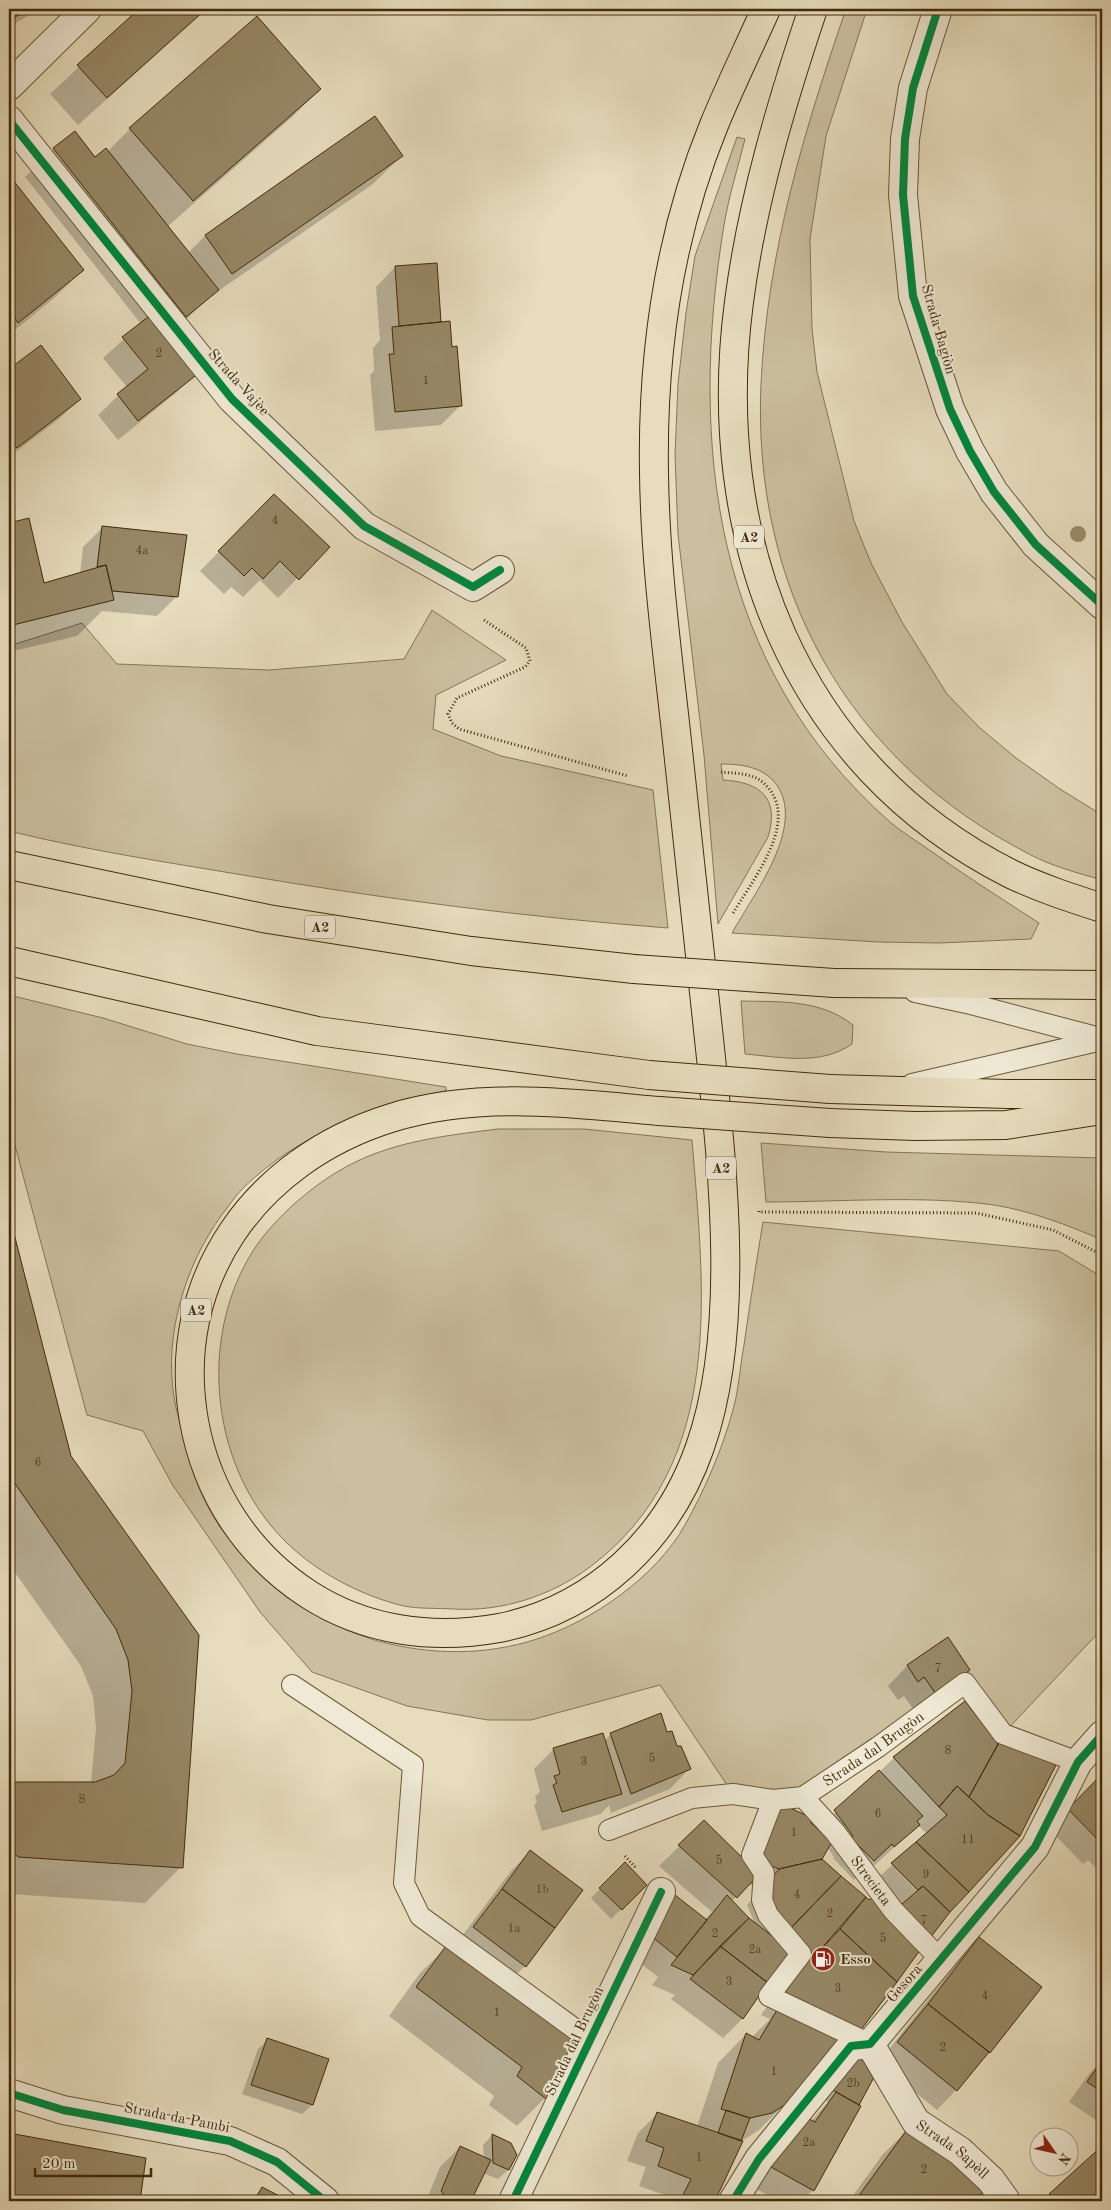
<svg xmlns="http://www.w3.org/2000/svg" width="1111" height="2210" viewBox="0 0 1111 2210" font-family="'Old Standard TT',serif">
<rect width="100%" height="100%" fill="#e7ddbe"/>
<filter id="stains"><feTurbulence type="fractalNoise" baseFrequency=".004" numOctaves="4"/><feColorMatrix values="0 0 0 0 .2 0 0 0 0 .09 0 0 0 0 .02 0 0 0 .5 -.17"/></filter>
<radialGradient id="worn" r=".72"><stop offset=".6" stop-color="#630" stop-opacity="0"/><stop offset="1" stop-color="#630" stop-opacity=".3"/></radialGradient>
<!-- green -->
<path fill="#cbbf9f" stroke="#867554" d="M846 9H867L826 136 810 239 812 329 817 372 854 521 871 563 902 622 947 694 980 728 1016 758 1060 789 1102 815V880C1078 873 1051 866 1029 854 846 760 752 587 761 384 767 253 804 131 846 9Z
M737 137 745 139C738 167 729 196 724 225 688 445 714 667 890 822 902 832 915 840 928 849 964 875 1002 899 1039 923L1031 939 940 943 878 942 732 933C753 895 807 826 776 784 763 767 742 764 721 764L723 780C760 782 780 798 768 837L718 924 704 755 678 534 675 455 678 384 686 313 695 256Z
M432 610 506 660 436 695 433 729 501 756 653 790 668 928C525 917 384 899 243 875 165 862 86 850 9 831V646L82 623 117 664 269 670 404 659Z
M9 995 103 1018 187 1044 237 1054 446 1087V1091C372 1106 300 1134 244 1187 235 1196 228 1207 221 1216 185 1266 164 1335 174 1397 176 1411 181 1425 184 1439 191 1470 202 1501 220 1527 258 1581 315 1623 378 1641 430 1655 485 1656 537 1639 592 1621 656 1577 685 1525 705 1489 722 1450 733 1410 739 1389 740 1366 744 1345 750 1304 756 1263 763 1222L1059 1251 1102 1277V1629L1003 1734 965 1683 803 1797 733 1794 660 1685 531 1720H488L407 1706 312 1672 260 1612 172 1484 143 1431 87 1415 9 1123Z
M741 1001C780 1002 820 999 853 1025L852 1044C821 1066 780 1057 745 1054Z
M498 1129H584L692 1140C704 1290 727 1464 590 1567 551 1596 502 1612 453 1609 437 1608 419 1609 404 1606 361 1596 314 1571 283 1539 208 1463 197 1329 259 1242 279 1215 309 1189 337 1172 386 1142 442 1136 498 1129Z
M761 1143 886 1152 1102 1158V1240C1068 1225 1031 1211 994 1205 921 1195 840 1202 766 1202Z"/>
<!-- shadow -->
<path fill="#0003" fill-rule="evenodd" d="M9 9H40L9 27Z
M141 9H207L78 125 50 94Z
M320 89 291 118 167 227 188 253 205 236 401 156 373 184 211 296 168 336 197 372 177 392 118 440 98 415 127 387 103 358 141 324 25 177 54 149 74 133 95 159 107 152 130 129Z
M9 177 83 270 54 298 9 335Z
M395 267 440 324 451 349 461 405 441 425 375 431 370 375 374 371 373 348 380 340 376 287Z
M1102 281V309L1099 308Z
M40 347 80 399 60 418 9 457V371Z
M255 515 328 547 278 598 260 580 243 597 231 587 224 594 200 571Z
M28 520 43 584 80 574 83 547 103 527 177 596 157 616 102 611 77 636 9 652V524Z
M9 1219 70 1456 198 1635 181 1867 145 1903 9 1894V1783H91L96 1728 93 1696 81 1666 9 1564Z
M947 1639 968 1670 916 1713 904 1696 898 1700 888 1686 907 1666Z
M964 1703 998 1745 1000 1742 1055 1764 949 1911 788 2101 759 2130 742 2141 713 2201H671L673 2198 639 2186 646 2167 627 2161 638 2133 657 2114 697 2127 718 2063 746 2034 752 2037 770 2019 761 2015 791 1972 782 1962 742 2019 723 2038 671 1999 675 1995 652 1985 658 1977 626 1952 655 1916 704 1920 712 1912 659 1866 704 1822 745 1862 809 1823 817 1830 894 1758ZM918 1825 927 1834 872 1883 877 1894 869 1901 820 1859 827 1847 834 1857 833 1858 854 1880 871 1863 874 1866ZM748 1884 761 1889 747 1905 755 1924 731 1902Z
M611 1734H666L689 1769 670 1789 611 1813 609 1805 601 1814 542 1831 534 1805 537 1802 535 1796 540 1792 534 1769 554 1749 604 1741Z
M1102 1776V1874L1088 1860 1083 1864 1049 1829Z
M530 1852 525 1966 505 1986 545 2098 517 2126 489 2105 494 2096 389 2016 420 1973 449 1945 453 1948 511 1871Z
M625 1864 646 1885 611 1919 591 1898Z
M980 1939 956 2090 937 2110 879 2062 960 1959Z
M268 2040 328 2060 312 2105 302 2114 242 2094 258 2049Z
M1102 2060V2124L1069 2102 1089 2074Z
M878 2069 813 2190 802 2201H779L743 2182 811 2121 828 2102 822 2099 829 2087Z
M912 2126 986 2186 974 2201H849L883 2154Z
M9 2135 145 2159 139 2201H9Z
M492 2135 515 2155 508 2170 498 2179 483 2173 470 2201H426L440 2167 460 2147 484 2158 483 2145Z
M1102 2148V2201H1044L1050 2195Z
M262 2189 287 2201H249Z"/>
<!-- building -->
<path fill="#978867" stroke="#412b08" d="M9 9H29L10 20Z
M139 9H206L107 98 77 65Z
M257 16 321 89 193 201 129 128Z
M375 116 403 156 232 274 205 235Z
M75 131 95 157 106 148 219 290 186 317 53 148Z
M9 175 84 270 18 323 9 310Z
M437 263 441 322 399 326 395 266Z
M152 314 199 373 138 421 117 394 148 369 122 337Z
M450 321 452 347 457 346 462 406 395 412 389 354H394L392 327Z
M41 345 81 399 17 448 9 437V369Z
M274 494 330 547 299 580 280 561 263 579 252 568 244 576 218 551Z
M29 518 44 583 106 565 114 600 9 626V523Z
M102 526 187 535 178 597 112 591 106 565 97 567Z
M9 1214 71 1456 199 1635 183 1868 18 1857 9 1848V1782H95L114 1775 125 1763 132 1691 128 1660 116 1629 9 1475Z
M948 1637 970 1670 936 1694 924 1677 918 1682 907 1665Z
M965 1701 998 1744 969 1797 957 1786 939 1807 893 1757Z
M661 1713 667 1732 672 1731 677 1746H681L691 1769 631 1794 610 1733Z
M603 1733 622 1794 562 1812 553 1785 557 1783 554 1776 560 1774 553 1748Z
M1000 1741 1057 1763 1020 1836 988 1815 969 1797Z
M879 1770 923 1816 917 1821 920 1825 894 1847 892 1844 874 1861 851 1838 853 1836 834 1810Z
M1102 1774V1844L1068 1809Z
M957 1786 988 1815 1020 1836 969 1892 916 1842 947 1815 939 1807Z
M777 1802 812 1818 811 1823 832 1842 822 1859 779 1869 758 1861Z
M704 1820 759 1874 737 1898 678 1845Z
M916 1842 969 1892 950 1912 923 1886 918 1890 891 1863Z
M530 1850 583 1890 555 1928 502 1889Z
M822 1859 841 1876 788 1931 769 1912 766 1884 779 1869Z
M625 1862 647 1885 622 1910 599 1888Z
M841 1876 866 1897 815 1956 788 1931Z
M923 1886 950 1912 927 1942 895 1910Z
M502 1889 555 1928 526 1967 473 1927Z
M877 1892 923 1946 897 1982 840 1929 866 1897 869 1900Z
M675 1895 707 1920 677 1957 645 1931Z
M727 1895 749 1918 693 1975 671 1965Z
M749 1918 791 1951 768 1983 720 1946Z
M840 1929 897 1982 857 2035 779 1995 810 1952 815 1956Z
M979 1937 1042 1987 990 2053 928 2004Z
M448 1943 578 2038 546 2099 517 2076 522 2067 416 1987Z
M720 1946 768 1983 743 2019 690 1979Z
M928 2004 989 2052 957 2091 897 2042Z
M777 2010 842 2039 789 2102 772 2113 750 2118 721 2109 746 2033 759 2040Z
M267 2038 329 2059 313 2105 251 2085Z
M849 2051 879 2068 859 2105 831 2089Z
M1102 2060V2092L1087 2082Z
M836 2092 861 2106 814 2191 762 2162 800 2114 815 2122Z
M726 2110 750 2118 741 2141 718 2133Z
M657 2112 743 2141 715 2201H680L691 2179 658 2166 664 2148 646 2141Z
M911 2124 988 2185 976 2201H855Z
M9 2133 146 2158 140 2201H12L13 2193 9 2192Z
M492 2134 511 2143 517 2155 509 2170 493 2163Z
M460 2146 491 2160 471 2201H448L441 2191Z
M1102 2146V2201H1055L1049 2194Z
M262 2187 289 2201H254Z"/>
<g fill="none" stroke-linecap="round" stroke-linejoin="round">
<defs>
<g id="lane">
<path d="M915 992 971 1004 1100 1038"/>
<path d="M912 1084 1102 1040"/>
<path d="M292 1685 413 1765 404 1883 420 1916 590 2040"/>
<path id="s1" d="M803 1797 835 1832 893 1910 941 1960"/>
<path d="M773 1800 752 1855 764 1873 762 1900 768 1915 801 1954 769 1996 870 2044"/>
<path id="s2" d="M609 1830 692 1798 733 1794 773 1800 803 1797 878 1747 965 1683 1003 1734 1078 1762"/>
</g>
<g id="street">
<path d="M938 9 913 88 905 139 903 195 913 296 950 409 970 451 994 492 1036 545 1102 605"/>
<path d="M9 86 87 9"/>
<path d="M9 120 232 399 364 526 473 587 500 570"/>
<path id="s3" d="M870 2044 916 2122 960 2151 991 2180 1006 2201"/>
<path d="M9 2093 63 2110 230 2141 277 2162 325 2201"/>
<path d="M513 2201 661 1892"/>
<path d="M733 2201 759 2159 851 2046 870 2044 1035 1847 1078 1762 1102 1735"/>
</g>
<path id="highway" d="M813 9C781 104 752 202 739 302 708 536 793 764 1011 874 1040 888 1071 898 1102 908
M9 865 268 919 471 951 634 969
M9 961 317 1031 649 1075
M834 983 1102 985
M830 1089 1008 1094H1102
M659 1111C570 1103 478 1091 391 1118 256 1160 169 1279 194 1421 207 1493 247 1554 308 1594 365 1631 433 1640 499 1628 595 1609 668 1539 700 1447 742 1328 722 1163 709 1039 697 930 686 822 674 714 665 634 655 554 654 473 652 356 669 235 714 125 730 86 749 47 766 9
M830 1123 915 1126 1006 1125 1102 1110"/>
</defs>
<!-- lane casing -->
<use href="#lane" stroke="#6a5836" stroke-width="22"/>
<!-- street casing -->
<use href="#street" stroke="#6a5836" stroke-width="30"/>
<!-- highway casing -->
<use href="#highway" stroke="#412b08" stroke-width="30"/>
<!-- path -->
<path stroke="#412b08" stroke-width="3" stroke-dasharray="1 2.5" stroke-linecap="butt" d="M484 620 526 648 530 661 525 667 457 698 448 714 452 723 459 729 628 776
M721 772C731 773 742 773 751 776 759 778 765 784 770 790 797 826 751 882 732 915
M759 1211V1212L976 1213 1053 1230 1102 1255
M625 1856 636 1868"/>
<!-- lane -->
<use href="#lane" stroke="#efe9d5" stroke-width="20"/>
<!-- street -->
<use href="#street" stroke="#efe9d5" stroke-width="28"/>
<!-- highway -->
<use href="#highway" stroke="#e7ddbe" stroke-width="28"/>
<defs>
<path id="highway-bridge" d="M634 969 834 983
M649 1075 830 1089
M659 1111 830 1123"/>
</defs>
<!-- highway-bridge casing -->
<use href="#highway-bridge" stroke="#412b08" stroke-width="30" stroke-linecap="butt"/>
<!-- highway-bridge -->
<use href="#highway-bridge" stroke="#e7ddbe" stroke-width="28"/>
<defs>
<path id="cycleway" d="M938 9 913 88 905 139 903 195 913 296 950 409 970 451 994 492 1036 545 1102 605
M9 120 232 399 364 526 473 587 500 570
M9 2093 63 2110 230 2141 277 2162 325 2201
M513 2201 661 1892
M733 2201 759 2159 851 2046 870 2044 1035 1847 1078 1762 1102 1735"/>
</defs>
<!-- cycleway casing -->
<use href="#cycleway" stroke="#efe9d5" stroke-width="11"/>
<!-- cycleway -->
<use href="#cycleway" stroke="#00873e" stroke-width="8"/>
</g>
<!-- trees -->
<circle fill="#9b8c6a" cx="1078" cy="534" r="8"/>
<!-- icons -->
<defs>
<symbol id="fuel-disc" viewBox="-11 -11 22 22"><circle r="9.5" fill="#8f2418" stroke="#efe9d5"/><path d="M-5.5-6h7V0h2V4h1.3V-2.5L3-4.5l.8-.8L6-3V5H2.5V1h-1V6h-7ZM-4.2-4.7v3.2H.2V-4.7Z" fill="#fff"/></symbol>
</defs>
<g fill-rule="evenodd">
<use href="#fuel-disc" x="809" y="1945" width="28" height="28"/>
</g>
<g text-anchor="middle" stroke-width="4" stroke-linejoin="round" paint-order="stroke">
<!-- number labels -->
<g font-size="12" fill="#564220">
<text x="159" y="357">2</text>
<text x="426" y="384">1</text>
<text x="275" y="524">4</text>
<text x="142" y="554">4a</text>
<text x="38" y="1466">6</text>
<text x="938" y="1672">7</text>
<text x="948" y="1754">8</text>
<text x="652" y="1762">5</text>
<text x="584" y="1765">3</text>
<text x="82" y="1803">8</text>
<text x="878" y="1817">6</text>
<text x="794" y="1836">1</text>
<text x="968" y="1843">11</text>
<text x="719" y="1864">5</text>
<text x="926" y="1878">9</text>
<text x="542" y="1893">1b</text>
<text x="797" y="1898">4</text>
<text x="830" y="1917">2</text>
<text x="924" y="1924">7</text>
<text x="514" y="1932">1a</text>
<text x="715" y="1937">2</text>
<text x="883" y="1942">5</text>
<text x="755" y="1953">2a</text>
<text x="729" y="1985">3</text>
<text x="838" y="1992">3</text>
<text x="985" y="1999">4</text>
<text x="497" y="2016">1</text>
<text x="943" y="2051">2</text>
<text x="774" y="2075">1</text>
<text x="853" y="2087">2b</text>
<text x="809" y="2146">2a</text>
<text x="699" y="2161">1</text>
<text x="924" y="2173">2</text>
</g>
<!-- shield labels -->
<g fill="#efe9d5" stroke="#756446" stroke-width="1">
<rect x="734" y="525.5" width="30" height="23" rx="4"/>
<rect x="305" y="915.5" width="30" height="23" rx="4"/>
<rect x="706" y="1156.5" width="30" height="23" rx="4"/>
<rect x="181" y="1298.5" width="30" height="23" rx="4"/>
</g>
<g font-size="14" font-weight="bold" fill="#412b08">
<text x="749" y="542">A2</text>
<text x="320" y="932">A2</text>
<text x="721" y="1173">A2</text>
<text x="196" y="1315">A2</text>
</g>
<!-- street labels -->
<g font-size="15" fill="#412b08" stroke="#efe9d5">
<text transform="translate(939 329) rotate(74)" y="5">Strada Bagiòn</text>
<text transform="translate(239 382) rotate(48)" y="5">Strada Vajèe</text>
<text dy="5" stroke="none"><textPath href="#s2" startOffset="286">Strada dal Brugòn</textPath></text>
<text dy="5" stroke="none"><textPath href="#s1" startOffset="108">Strecieta</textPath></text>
<text transform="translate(904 1983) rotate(-49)" y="5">Gesora</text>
<text transform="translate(574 2041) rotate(-65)" y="5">Strada dal Brugòn</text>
<text transform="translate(177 2117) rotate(11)" y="5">Strada da Pambi</text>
<text dy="5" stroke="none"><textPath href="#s3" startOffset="136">Strada Sapèll</textPath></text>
</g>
<!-- poi labels -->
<g font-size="15" font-weight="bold" fill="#412b08" stroke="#efe9d5" text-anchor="start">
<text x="840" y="1964">Esso</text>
</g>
</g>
<!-- margin -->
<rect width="1111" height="2210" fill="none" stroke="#e7ddbe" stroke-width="30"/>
<rect x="10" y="10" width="1091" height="2190" fill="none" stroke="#412b08" stroke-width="2.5"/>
<rect x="15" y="15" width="1081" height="2180" fill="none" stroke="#412b08"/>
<!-- north arrow -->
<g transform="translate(1054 2152) rotate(124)"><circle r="24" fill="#efe9d5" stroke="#a99d83"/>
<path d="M0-4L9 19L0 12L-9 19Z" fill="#8f2418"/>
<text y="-8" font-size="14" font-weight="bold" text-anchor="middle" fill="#412b08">N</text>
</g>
<!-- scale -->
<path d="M35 2168v8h116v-8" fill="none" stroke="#412b08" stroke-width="2.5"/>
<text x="42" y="2168" font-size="15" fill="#412b08" stroke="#efe9d5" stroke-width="4" paint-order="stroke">20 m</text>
<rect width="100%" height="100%" filter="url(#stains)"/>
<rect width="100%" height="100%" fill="url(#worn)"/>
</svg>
